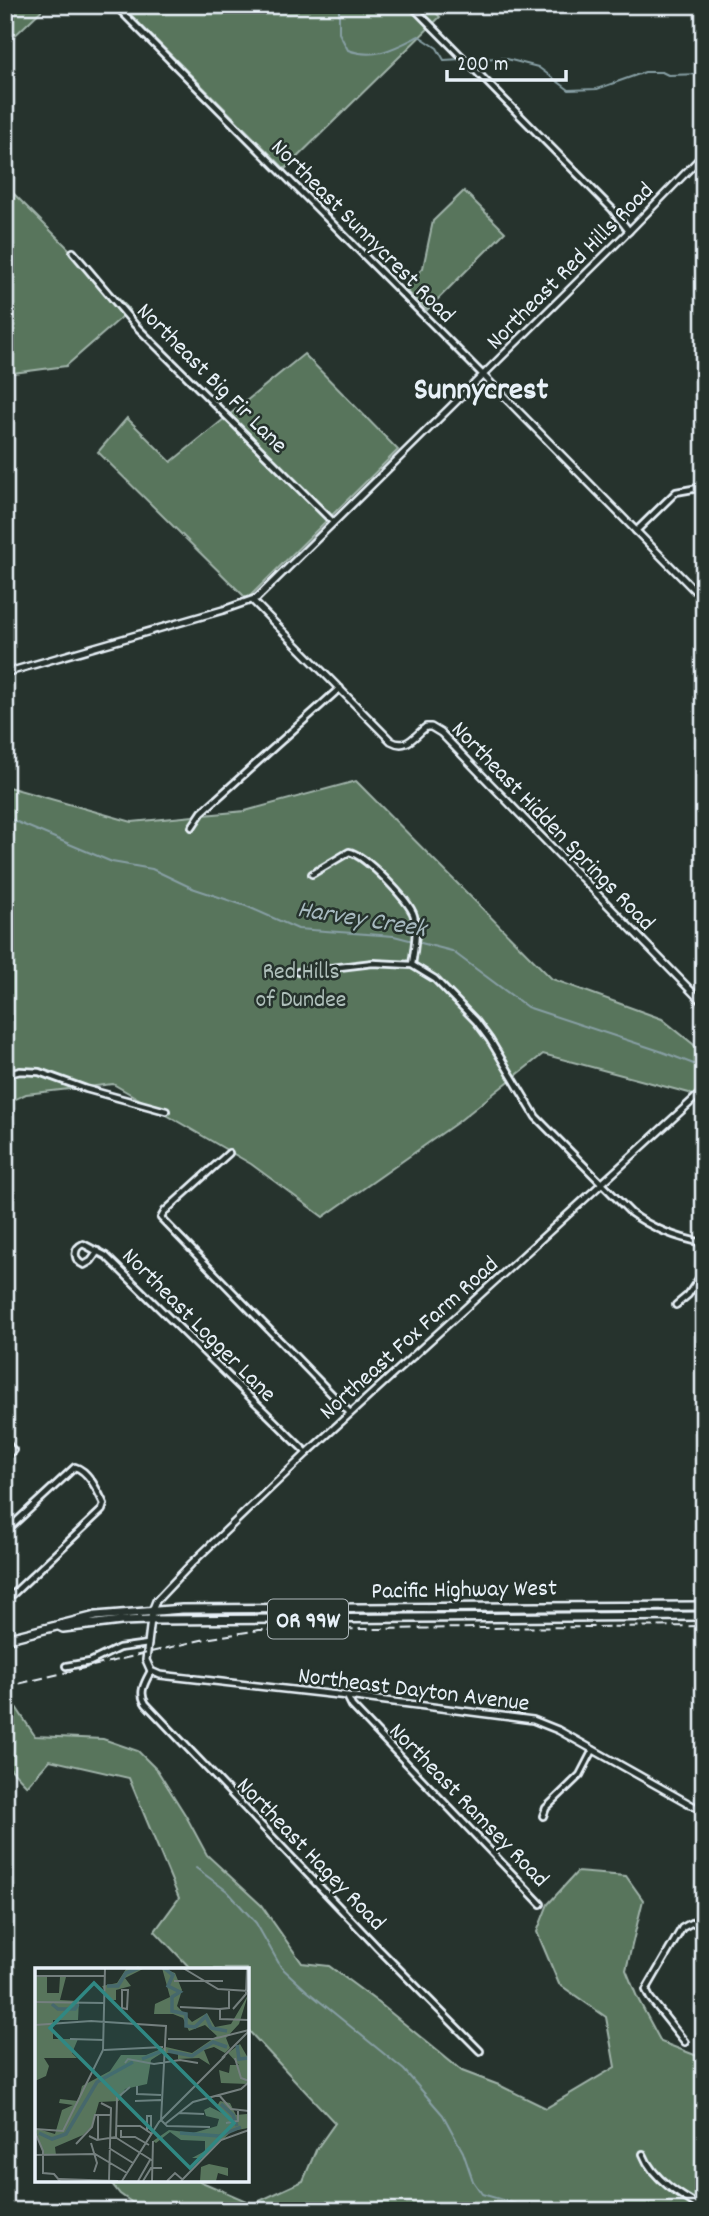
<svg xmlns="http://www.w3.org/2000/svg" width="709" height="2216" viewBox="0 0 709 2216" font-family="Dekko,sans-serif">
<rect width="100%" height="100%" fill="#26332d"/>
<filter id="ink" filterUnits="userSpaceOnUse"><feTurbulence type="fractalNoise" baseFrequency=".0143" numOctaves="2"/><feDisplacementMap in="SourceGraphic" scale="14" xChannelSelector="R" yChannelSelector="G"/><feConvolveMatrix kernelMatrix="1 2 1 2 8 2 1 2 1" color-interpolation-filters="sRGB"/></filter>
<g filter="url(#ink)">
<!-- green -->
<path fill="#58755c" stroke="#a0b3aa" stroke-width="2" d="M5 5H47L5 45Z
M121 5H429L440 17 285 169Z
M5 185 130 310 66 366 5 374Z
M464 191 505 232 427 310 404 288 423 268 433 221Z
M304 354 398 450 247 599 98 452 127 418 171 462Z
M356 781 552 979 662 1019 704 1053V1105L689 1093 543 1054 458 1122 323 1217 251 1164 113 1084 26 1094 5 1104V786L132 822 245 811Z
M5 1700 14 1704 35 1736 103 1739 138 1751 157 1770 186 1816 207 1855 261 1905 302 1963 329 1966 379 2003 462 2071 499 2085 546 2108 615 2067 606 2017 559 1984 537 1932 548 1904 577 1872 626 1876 643 1900 626 1970 637 1997 661 2042 700 2057 704 2053V2211H473L454 2203 445 2211H144L120 2194 108 2179H195L253 2204 303 2181 316 2150 335 2123 247 2029V1969H191L155 1931 179 1898 129 1778 50 1760 27 1786 5 1763Z"/>
<g fill="none" stroke-linecap="round" stroke-linejoin="round">
<!-- stream -->
<path stroke="#879fa4" stroke-width="2" d="M336 5 339 10V33L348 50C375 60 395 48 419 36L437 48 444 60 461 59
M467 59 503 58 538 67 569 90 597 89 645 72H662L668 75 704 74
M5 817 112 862 152 869 192 888 246 906 298 929 394 936 452 951 527 1007 660 1051 704 1068
M196 1868 227 1891 256 1923 281 1967 307 1991 404 2070 443 2115 463 2152 473 2181 482 2194 540 2211"/>
<defs>
<path id="minor" d="M115 5 483 375
M411 5 612 209 629 231
M73 252 135 325 333 522
M636 531 676 492 704 487
M192 827 202 812 340 688
M312 874 349 852C364 854 410 901 414 916 418 931 414 950 412 965L435 979 476 1021 490 1040 536 1117 631 1213C653 1229 677 1238 704 1243
M298 972 373 963 412 965
M5 1075 20 1071 39 1072 86 1089 166 1111
M229 1153 165 1211 161 1218 350 1413
M98 1251 91 1261 84 1265C74 1261 72 1249 83 1244L106 1256 307 1453
M676 1305 688 1295 704 1271
M5 1441 12 1450
M5 1458 13 1450
M5 1532 75 1467C89 1471 98 1492 104 1504L102 1510 13 1594 5 1595
M66 1666 90 1662 119 1648 148 1644
M151 1671C145 1682 138 1693 146 1704L378 1948 480 2051
M347 1696 352 1706 541 1904
M543 1816 546 1808 580 1775 593 1750
M685 2042 650 1998 646 1990 682 1928 691 1923 704 1921
M643 2154C653 2180 681 2196 704 2209"/>
<path id="tertiary" d="M483 375 704 600
M253 601 391 741C407 750 414 736 426 727H431L441 733 704 1004
M5 673 223 610 257 598 629 231 704 154
M704 1090 307 1453 192 1563 156 1601 152 1611 146 1660 151 1671 160 1675 347 1696 533 1720 558 1730 704 1812"/>
<path id="primary" d="M59 1626 63 1628 121 1621 150 1620 704 1616
M5 1639 96 1616 182 1609 704 1606"/>
</defs>
<!-- minor casing -->
<use href="#minor" stroke="#e8f1f8" stroke-width="10"/>
<!-- tertiary casing -->
<use href="#tertiary" stroke="#e8f1f8" stroke-width="10"/>
<!-- primary casing -->
<use href="#primary" stroke="#e8f1f8" stroke-width="12"/>
<!-- minor -->
<use href="#minor" stroke="#26332d" stroke-width="4.5"/>
<!-- tertiary -->
<use href="#tertiary" stroke="#26332d" stroke-width="5"/>
<!-- primary -->
<use href="#primary" stroke="#26332d" stroke-width="7"/>
<!-- rail -->
<path stroke="#e8f1f8" stroke-width="2" stroke-dasharray="10 5" stroke-linecap="butt" d="M5 1687 205 1639 259 1630 704 1626"/>
</g>
</g>
<g text-anchor="middle" stroke-width="5" stroke-linejoin="round" paint-order="stroke">
<!-- shield labels -->
<rect fill="#26332d" stroke="#aeb8bb" stroke-width="2" x="268" y="1599.5" width="80" height="39" rx="5"/>
<g font-size="23" font-weight="bold" fill="#e8f1f8">
<text x="308" y="1627">OR 99W</text>
</g>
<!-- street labels -->
<g font-size="24" fill="#e8f1f8" stroke="#26332d">
<text transform="translate(364 230) rotate(45)" y="8">Northeast Sunnycrest Road</text>
<text transform="translate(569 265) rotate(-45)" y="8">Northeast Red Hills Road</text>
<text transform="translate(213 377) rotate(45)" y="8">Northeast Big Fir Lane</text>
<text transform="translate(554 825) rotate(46)" y="8">Northeast Hidden Springs Road</text>
<text transform="translate(200 1324) rotate(45)" y="8">Northeast Logger Lane</text>
<text transform="translate(408 1337) rotate(-42)" y="8">Northeast Fox Farm Road</text>
<text transform="translate(464 1588) rotate(-1)" y="8">Pacific Highway West</text>
<text transform="translate(414 1688) rotate(7)" y="8">Northeast Dayton Avenue</text>
<text transform="translate(470 1804) rotate(46)" y="8">Northeast Ramsey Road</text>
<text transform="translate(312 1853) rotate(46)" y="8">Northeast Hagey Road</text>
</g>
<!-- park labels -->
<g font-size="24" fill="#aebfba" stroke="#26332d">
<text x="301" y="978">Red Hills<tspan x="301" dy="28">of Dundee</tspan></text>
</g>
<!-- water labels -->
<g font-size="26" font-style="italic" fill="#a7bac0" stroke="#26332d">
<text transform="translate(362 917) rotate(9)" y="9">Harvey Creek</text>
</g>
<!-- district labels -->
<g font-size="32" font-weight="bold" fill="#e8f1f8" stroke="#26332d">
<text x="481" y="398">Sunnycrest</text>
</g>
</g>
<!-- overview -->
<g transform="translate(35 1968)">
<rect width="214" height="214" fill="#26332d"/>
<path d="M110 0 90 10 96 18 81 22V32H75L67 18 82 15 91 1ZM127 0 140 5 147 22 142 38 157 54 172 45 180 59 196 56 213 27 204 56 191 70 195 80 190 85 179 79 169 82 175 97 164 90 143 91V85H127L116 92 112 116 90 121 84 133 64 134 57 158 48 167 20 179 21 187H9L0 160 20 166 27 142 38 137 24 135 25 131 43 133 47 118 75 103 86 87H111L131 79 157 85 182 68 170 57 154 63 148 50 138 46H119L120 36 135 29ZM12 8V25H24L25 9H31L25 32 44 33 43 52H18V71H43L37 85 42 90H9L14 98 11 108 0 113V9ZM205 76 213 90V116L186 115 184 102 194 105 195 97H204L193 85ZM185 133 195 135 201 147 212 146 213 160 197 163 168 190H157L170 183V173L146 172 135 164 121 175 118 173 134 162 158 165 182 158 184 151 171 148 169 142 175 139 189 146 182 138ZM174 196 193 200V208L183 205 181 213H165L166 199Z" fill="#58755c"/>
<path fill="none" stroke="#46686c" stroke-width="3.5" d="M129 0 138 7 133 18 145 24 137 29V43L151 46V58L160 59 171 48 176 60 192 63M72 18H83L91 5 104 0M17 36 23 41H40L43 36M202 77 204 91 214 90M133 83 157 88 178 74 192 79M107 91 127 83M186 136 198 147 202 158M4 165 17 171 31 166 62 114 98 94M145 165 184 168 206 159"/>
<path fill="none" stroke="#747f7e" stroke-width="2" d="M148 0 183 21 214 23M0 8H69M139 13H188M87 22H93L92 41 87 40ZM194 22V40L185 41V51L214 52M0 34 69 35M145 39 185 41M198 41 211 26 212 0M0 57 56 53 131 58 126 152 132 158 175 159M35 71 69 72M133 71H178L214 62M69 82 128 79M187 90 214 63M200 90 206 110 214 113M90 95 93 91 119 96 145 92 163 95M102 118V126L126 127M184 127 196 141 214 143M100 133 126 132M66 135 76 140 74 213M144 145 169 146M191 155 203 153V141M130 156 158 134 206 121 214 114M81 158H105L117 166M0 161 28 163 68 82 70 0M86 162V169H100L114 177M112 162V148H116V160H112M0 164 8 183V205L19 206 25 213M54 168 62 172 81 169 82 130 95 119M80 169 118 193M63 172V147M56 175 62 195 59 204M41 176 57 159 60 147H75M74 180 98 195M0 187 60 186 92 205M24 211 83 213M87 213 124 154 190 88M103 213 115 192M108 213 116 200H127M117 213 118 173M132 213 140 205 148 212M146 213 186 172 214 162"/>
<path fill="#308883" fill-opacity="0.15" stroke="#308883" stroke-width="3.5" d="M59 15 199 155 155 200 15 60Z"/>
<rect width="214" height="214" fill="none" stroke="#e8f1f8" stroke-width="3.5"/>
</g>
<!-- margin -->
<rect width="709" height="2216" fill="none" stroke="#26332d" stroke-width="28"/>
<rect x="14" y="14" width="681" height="2188" fill="none" stroke="#e8f1f8" stroke-width="2.5" filter="url(#ink)"/>
<!-- scale -->
<path d="M447 70v10h119v-10" fill="none" stroke="#e8f1f8" stroke-width="3.5"/>
<text x="457" y="70" font-size="21" fill="#e8f1f8" stroke="#26332d" stroke-width="5" paint-order="stroke">200 m</text>
</svg>
